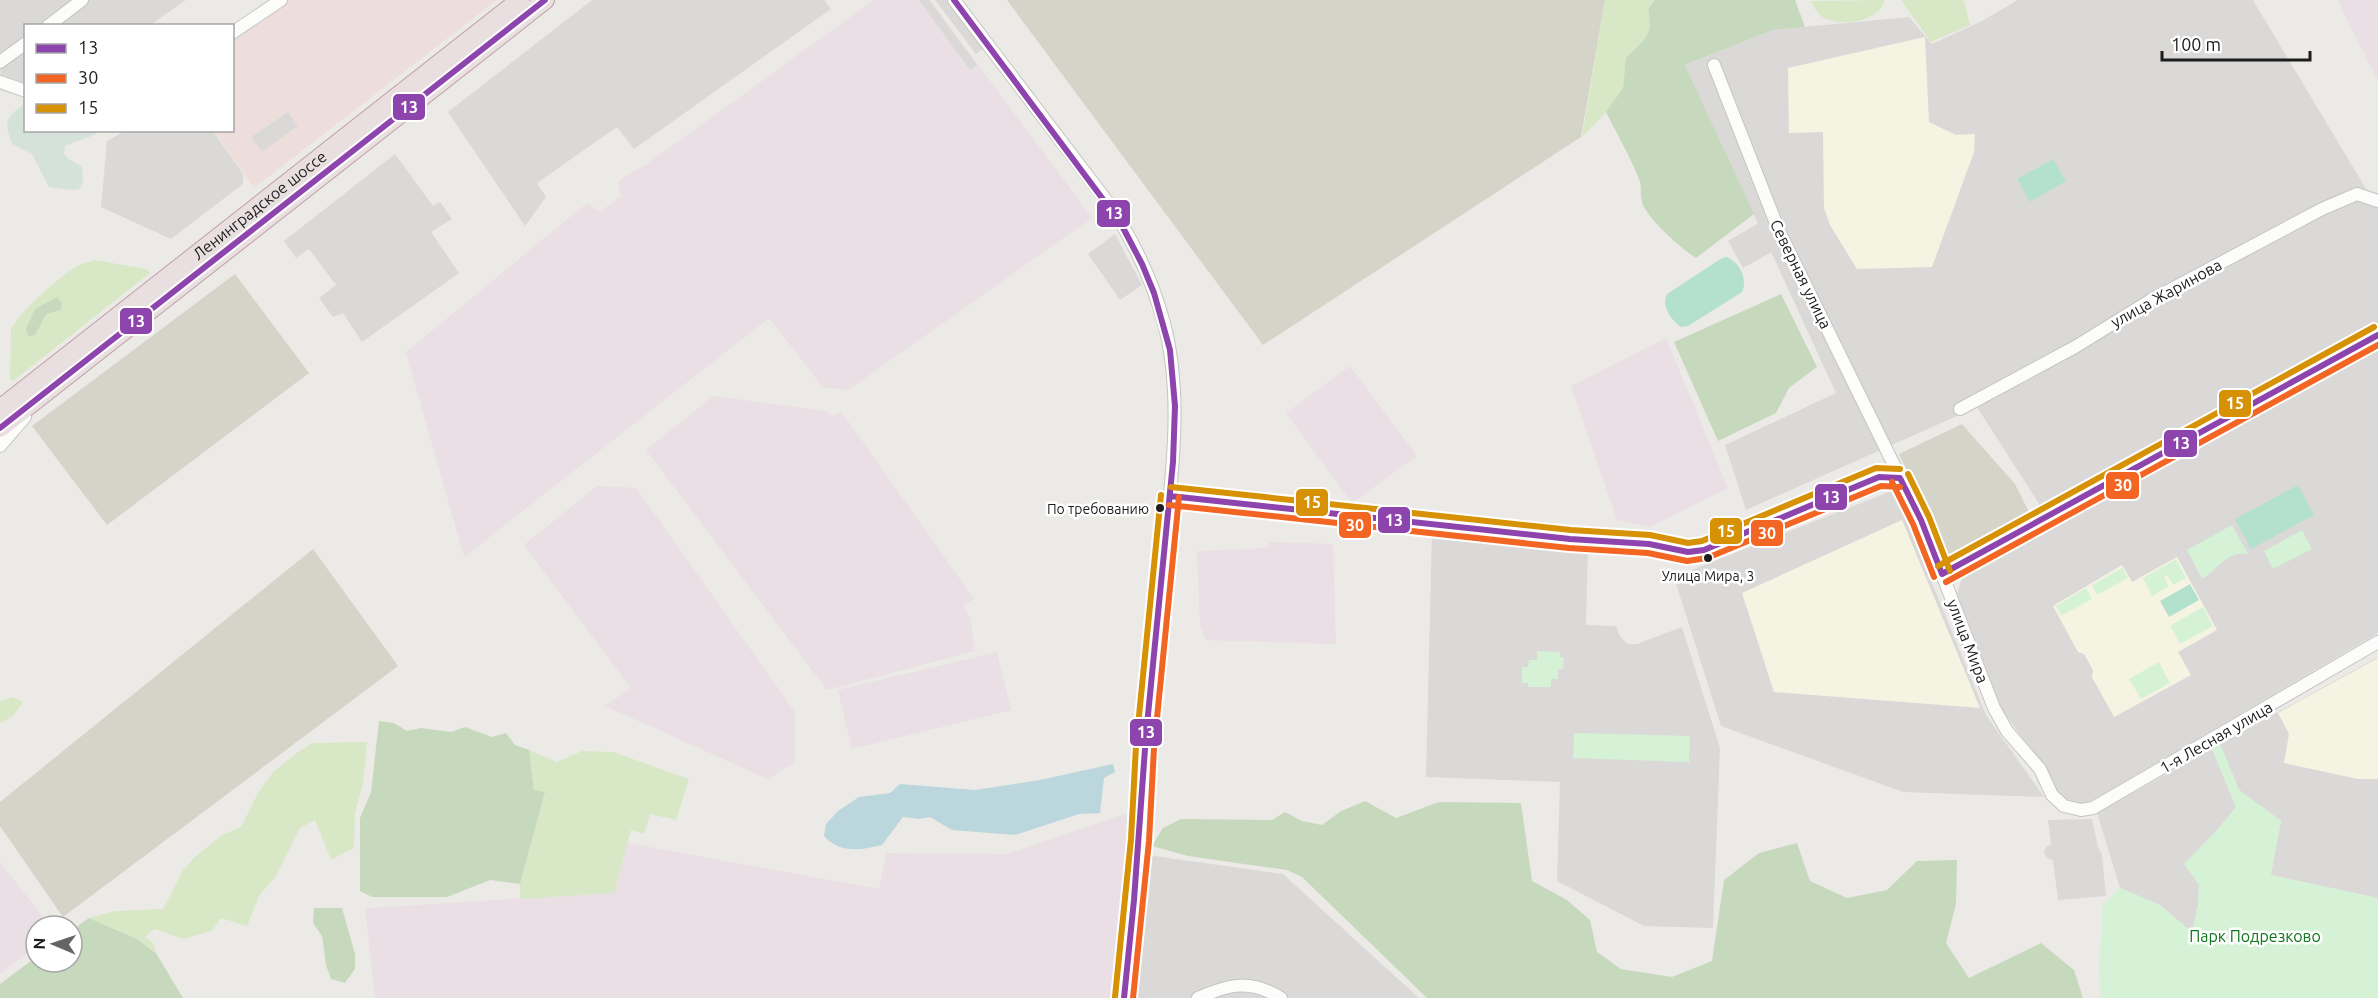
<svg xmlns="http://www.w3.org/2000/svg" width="2378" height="998" viewBox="0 0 2378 998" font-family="Ubuntu,sans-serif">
<rect width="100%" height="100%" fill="#eceae6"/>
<!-- residential -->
<path fill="#dbd9d7" d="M0 0H79L46 25 26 26 25 41 0 60Z
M89 0H186L150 25 55 26Z
M592 0H824L831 9 634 149 617 127 537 183 546 197 525 226 448 112Z
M2018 0H2253L2378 209V326L2043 510 1977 407 1746 510 1725 445 1836 393 1685 65 1773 30 1909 17 1932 44 1982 21Z
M25 47V88L1 78 0 66Z
M125 131H213L243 174V184L171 239 101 207 107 141Z
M395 154 433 206 440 202 452 219 431 232 459 273 362 342 343 313 333 317 319 298 336 285 309 249 296 258 284 241Z
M2378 343V633L2093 800 2081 804 2061 798 2048 773 1999 706 1957 595 1961 581 1964 577Z
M1894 490 1986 715 2044 797 1903 792 1721 726 1674 577Z
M1432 531 1588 543 1586 625 1616 626 1620 636 1627 644H1637L1682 627 1720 748 1713 928 1644 926 1557 881 1560 782 1426 777Z
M2378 657V898L2270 875 2281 821 2239 790 2220 744Z
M2212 749 2236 807 2219 828 2199 885 2198 905 2193 928 2188 929 2160 905 2120 888 2097 813Z
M1147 855 1283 874 1419 998H1131Z"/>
<!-- commercial -->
<path fill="#eddedc" d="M287 0H497L254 188 214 131 232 130 233 38Z"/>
<!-- industrial -->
<path fill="#e9dfe4" d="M874 0H930L1092 218 848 390 823 387 769 318 464 557 406 352 587 203 600 212 621 196 618 181 647 164Z
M2338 0H2378V80L2342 10Z
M1666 338 1728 488 1649 527 1617 520 1571 386Z
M1350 366 1417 456 1352 503 1286 413Z
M713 396 827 411 832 417 841 411 974 599 963 605 970 618 975 651 827 690 646 450Z
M597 486 636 488 795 712V762L768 779 605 706 631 688 524 545Z
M1269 542 1333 544 1336 644 1205 640 1200 623 1197 551 1268 548Z
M997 652 1011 710 852 749 838 690Z
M1130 812 1111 998H375L365 908 613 893 627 843 879 889 886 853 1007 854Z
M0 862 50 926H36V946L0 974Z"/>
<!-- education -->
<path fill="#f5f4e2" d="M1925 37 1929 122 1956 135 1975 134 1974 152 1932 267 1857 269 1830 225 1824 208 1823 132 1789 133 1788 68Z
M1902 520 1980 708 1774 692 1742 593Z
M2177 557 2217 630 2178 652 2191 675 2114 717 2092 677 2093 670 2084 654 2078 652 2053 606 2122 565 2132 582Z
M2378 658V779H2358L2284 763 2289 734 2278 713Z"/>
<!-- religious -->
<path fill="#dad9d7" d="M919 0H929L977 65 970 70Z
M935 0H946L983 49 976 54Z
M288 112 298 126 262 152 251 137Z
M1764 220 1779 248 1743 268 1728 241Z
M1115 234 1142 285 1120 300 1088 254Z
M2058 527 2068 539 2005 572 1999 559 2015 551 2019 558 2030 552 2027 545 2034 541 2037 548 2046 544 2043 535Z
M1499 619 1522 620V644H1498Z
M2005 627 2026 674 2076 748 2073 750 2023 676 2002 628Z
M1997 634 2017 682 2067 756 2063 759 2012 684 1991 636Z
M2092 819 2098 847 2102 855 2106 896 2058 900 2053 860 2048 859 2044 853 2046 847 2051 844 2048 820Z
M1595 842 1687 843V869L1595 868Z"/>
<!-- construction -->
<path fill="#d5d4c8" d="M1007 0H1605L1581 137 1263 345Z
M235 274 309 373 107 525 32 426Z
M1962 424 2015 484 2030 514 1951 562 1899 454Z
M313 549 398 666 63 917 0 826V802Z"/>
<!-- grass -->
<path fill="#d8e8c6" d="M1605 0H1655L1648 9 1651 23 1648 38 1636 46 1626 58 1623 88 1606 112 1582 137Z
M1885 0C1883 4 1881 10 1877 12 1864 24 1830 27 1818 13 1815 10 1813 5 1811 1Z
M1901 0H1964L1970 25 1931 42Z
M95 260 146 269 150 273 13 381 10 379 11 330C18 313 59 277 76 267 82 263 88 262 95 260Z
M12 697 23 702 13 716 0 723V701Z
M367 742 363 784 355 813 354 848 331 860 315 820 300 828 275 878 260 894 247 926 221 918 212 931 183 939 154 929 145 937 153 943 156 953 135 938 89 918 115 911 163 909 183 870 195 857 222 835 241 827 258 793 273 772 298 752 312 743Z
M529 750 557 762 582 751 613 752 689 779 676 820 650 814 644 834 631 830 614 893 520 899V884L545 792 534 790Z"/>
<!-- forest -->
<path fill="#c7d9bd" d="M1655 0H1795L1805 27 1773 30 1685 65 1754 214 1696 258C1682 249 1646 218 1642 202 1640 194 1642 186 1639 179 1630 156 1617 134 1606 112L1623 88 1626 58C1644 37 1654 40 1648 9Z
M1781 294 1817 367 1789 388 1776 413 1718 441 1674 342Z
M57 297 62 303 61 310 46 314 35 335 28 336 26 329 35 309Z
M379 721 394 723 407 731 421 728 451 732 465 727 492 737 506 733 515 745 529 750 534 790 545 792 520 884 490 880 447 897H372L360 891V818L371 792Z
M1365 801 1396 818 1439 802 1521 803 1532 881 1567 900 1590 920 1597 952 1621 969 1672 977 1712 961 1724 880 1759 853 1797 843 1810 881 1847 898 1887 890 1917 861 1957 860 1956 904 1946 943 1969 978 2041 943 2074 970 2083 998H1427L1302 877 1287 870 1188 856 1152 846 1163 828 1181 819 1272 820 1285 812 1302 821 1322 825 1341 811Z
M314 908H342L355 954V969L345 983 331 979 326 965 322 936 313 923Z
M89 918 135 938 156 953 183 998H0V984L36 957V962H72V930Z"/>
<!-- wetland -->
<path fill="#d5e2da" d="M22 106H25L26 130 99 131C90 139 76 140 65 146L64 154 69 159 82 167 83 182 79 189 71 190 49 187 32 154 12 144C5 124 4 118 22 106Z"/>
<!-- park -->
<path fill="#d5f1d6" d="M2232 525 2248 554C2223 552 2220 569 2202 579L2187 550Z
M2302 530 2312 549 2273 569 2264 551Z
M2176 559 2186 578 2173 585 2167 575 2164 577 2169 586 2152 596 2143 578Z
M2122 568 2128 578 2097 595 2092 585Z
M2086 588 2092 599 2061 616 2056 606Z
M2203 607 2213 626 2180 644 2170 626Z
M1537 651 1560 652V657H1564L1563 669H1558V679H1551V687H1528V683H1522V667H1528L1529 660H1537Z
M2159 662 2170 683 2141 699 2129 679Z
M1574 733 1690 736 1689 762 1573 758Z
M2220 744 2239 790 2281 821 2271 875 2378 898V998H2101L2099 969 2103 904 2120 888 2160 905 2188 929 2193 927 2198 905 2199 885 2184 864 2219 828 2236 807 2212 749Z"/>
<!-- pitch -->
<path fill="#b4e1ce" d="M2053 159 2066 181 2030 202 2017 179Z
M1727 257C1740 263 1748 279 1742 292L1688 326 1681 327C1671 320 1661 306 1667 294L1722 258Z
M2298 485 2314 515 2251 549 2235 519Z
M2190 584 2199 600 2169 617 2160 601Z"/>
<!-- water -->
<path fill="#bbd6dd" d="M1113 764 1115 772 1104 778 1100 813 1079 814 1015 835 952 830 930 817 919 819 903 817 882 845C861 850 840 854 824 836L826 824 838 811 859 797 890 793 900 784 975 790 1040 780Z"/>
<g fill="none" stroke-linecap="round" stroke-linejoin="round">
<defs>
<path id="minor" d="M954 0 1112 208C1135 244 1153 282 1164 323 1183 395 1172 473 1165 545 1159 608 1153 672 1146 735 1138 823 1136 911 1124 998
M48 26 82 0
M232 33 281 0
M0 62 26 43
M1714 65 1779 231 1921 520 1994 708 2007 731 2040 769 2052 795 2064 806 2081 810 2093 808 2378 642
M0 82 26 91
M1960 409 2075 347 2151 300 2322 209 2357 194 2378 201
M0 446 25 417
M1170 496 1570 539 1649 544 1688 552 1704 550 1879 477 1900 478
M1942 574 2378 335
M1198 998C1229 984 1250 979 1281 998"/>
<g id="highway">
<path id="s1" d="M0 409 520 0"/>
<path d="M0 428 545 0"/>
</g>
</defs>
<!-- minor casing -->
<use href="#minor" stroke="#c4c4c2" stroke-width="14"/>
<!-- highway casing -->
<use href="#highway" stroke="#bf9fa7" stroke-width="20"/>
<!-- minor -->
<use href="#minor" stroke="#fcfcfb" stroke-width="12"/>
<!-- highway -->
<use href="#highway" stroke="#e9dfe0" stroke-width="18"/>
<defs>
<path id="bus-1" d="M954 0 1120 222 1142 264 1154 293 1170 350 1175 406 1173 462 1146 735 1134 900 1124 998
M0 428 545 0
M1170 496 1570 539 1649 544 1688 552 1704 550 1879 477 1900 478 1921 520 1942 574 2378 335"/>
<path id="bus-2" d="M1892 482 1913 524 1934 577
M1169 505 1569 548 1648 553 1687 561 1707 558 1881 486 1900 487
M1946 582 2378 345
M1133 998 1149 841 1154 748 1179 497"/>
<path id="bus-3" d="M1908 474 1929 517 1950 571
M1171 487 1571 530 1650 535 1688 543 1702 541 1876 468 1900 469
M1938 566 2374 327
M1115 997 1131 839 1136 746 1161 495"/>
</defs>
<!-- bus-1 casing -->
<use href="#bus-1" stroke="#fff" stroke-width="10"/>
<!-- bus-2 casing -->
<use href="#bus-2" stroke="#fff" stroke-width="10"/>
<!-- bus-3 casing -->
<use href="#bus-3" stroke="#fff" stroke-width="10"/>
<!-- bus-1 -->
<use href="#bus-1" stroke="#8e44ad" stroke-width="6"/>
<!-- bus-2 -->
<use href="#bus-2" stroke="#f26522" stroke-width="6"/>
<!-- bus-3 -->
<use href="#bus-3" stroke="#d69104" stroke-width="6"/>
</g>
<!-- markers -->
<g fill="#1d1d1d" stroke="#fff" stroke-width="2">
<circle cx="1160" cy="508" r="5"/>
<circle cx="1708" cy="558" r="5"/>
</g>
<g text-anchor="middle" stroke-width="5" stroke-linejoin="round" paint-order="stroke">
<!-- bus labels -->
<g font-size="14" fill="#1d1d1d" stroke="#fff" text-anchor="end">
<text x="1149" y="514">По требованию</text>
<text x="1708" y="581" text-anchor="middle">Улица Мира, 3</text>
</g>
<!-- street labels -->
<g font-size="16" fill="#1d1d1d" stroke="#fff">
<text dy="6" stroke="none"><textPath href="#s1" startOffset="330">Ленинградское шоссе</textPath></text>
<text transform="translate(1801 274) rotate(64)" y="6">Северная улица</text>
<text transform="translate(2166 293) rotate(-29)" y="6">улица Жаринова</text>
<text transform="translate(1968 641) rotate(69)" y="6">улица Мира</text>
<text transform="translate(2216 737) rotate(-30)" y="6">1-я Лесная улица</text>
</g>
<!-- park labels -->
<g font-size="16" fill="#11761c" stroke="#fff">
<text x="2255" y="942">Парк Подрезково</text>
</g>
</g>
<g stroke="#fff" stroke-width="2">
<rect x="392" y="93" width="34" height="28" rx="6" fill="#8e44ad"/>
<rect x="1096" y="199" width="35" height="29" rx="6" fill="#8e44ad"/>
<rect x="119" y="307" width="34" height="28" rx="6" fill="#8e44ad"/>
<rect x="2218" y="389" width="34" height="29" rx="6" fill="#d69104"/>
<rect x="2163" y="429" width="35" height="29" rx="6" fill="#8e44ad"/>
<rect x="2105" y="471" width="35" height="29" rx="6" fill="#f26522"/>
<rect x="1814" y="483" width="34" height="28" rx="6" fill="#8e44ad"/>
<rect x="1295" y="488" width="34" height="29" rx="6" fill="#d69104"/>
<rect x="1377" y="506" width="34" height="28" rx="6" fill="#8e44ad"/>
<rect x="1338" y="511" width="34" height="28" rx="6" fill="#f26522"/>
<rect x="1709" y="517" width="34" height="28" rx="6" fill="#d69104"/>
<rect x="1750" y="519" width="34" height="28" rx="6" fill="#f26522"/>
<rect x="1129" y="718" width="34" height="29" rx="6" fill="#8e44ad"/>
</g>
<g font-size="16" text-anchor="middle" font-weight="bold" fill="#fff">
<text x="409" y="113">13</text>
<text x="1114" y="219">13</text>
<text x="136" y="327">13</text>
<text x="2235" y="409">15</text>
<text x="2181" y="449">13</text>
<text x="2123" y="491">30</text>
<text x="1831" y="503">13</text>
<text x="1312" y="508">15</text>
<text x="1394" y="526">13</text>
<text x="1355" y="531">30</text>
<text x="1726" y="537">15</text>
<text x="1767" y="539">30</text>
<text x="1146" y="738">13</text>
</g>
<!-- legend -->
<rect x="24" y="24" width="210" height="108" fill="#ffffff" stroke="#a5a5a5" stroke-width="1.5"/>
<rect x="36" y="44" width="30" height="9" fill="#8e44ad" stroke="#a5a5a5" stroke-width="1.5"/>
<text x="78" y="54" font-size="18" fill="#1d1d1d">13</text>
<rect x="36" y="74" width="30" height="9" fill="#f26522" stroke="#a5a5a5" stroke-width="1.5"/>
<text x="78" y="84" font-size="18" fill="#1d1d1d">30</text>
<rect x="36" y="104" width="30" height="9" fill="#d69104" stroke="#a5a5a5" stroke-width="1.5"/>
<text x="78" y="114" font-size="18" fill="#1d1d1d">15</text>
<!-- north arrow -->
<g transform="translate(54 944) rotate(272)"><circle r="28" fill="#ffffff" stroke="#a5a5a5" stroke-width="1.5"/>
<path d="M0-4.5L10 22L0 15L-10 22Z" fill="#656563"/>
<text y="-9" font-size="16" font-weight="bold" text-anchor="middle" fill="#1d1d1d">N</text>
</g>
<!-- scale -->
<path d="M2162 51v9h148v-9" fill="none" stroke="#1d1d1d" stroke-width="3"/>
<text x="2171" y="51" font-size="18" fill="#1d1d1d" stroke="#ffffff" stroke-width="4.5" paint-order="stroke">100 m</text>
</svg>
